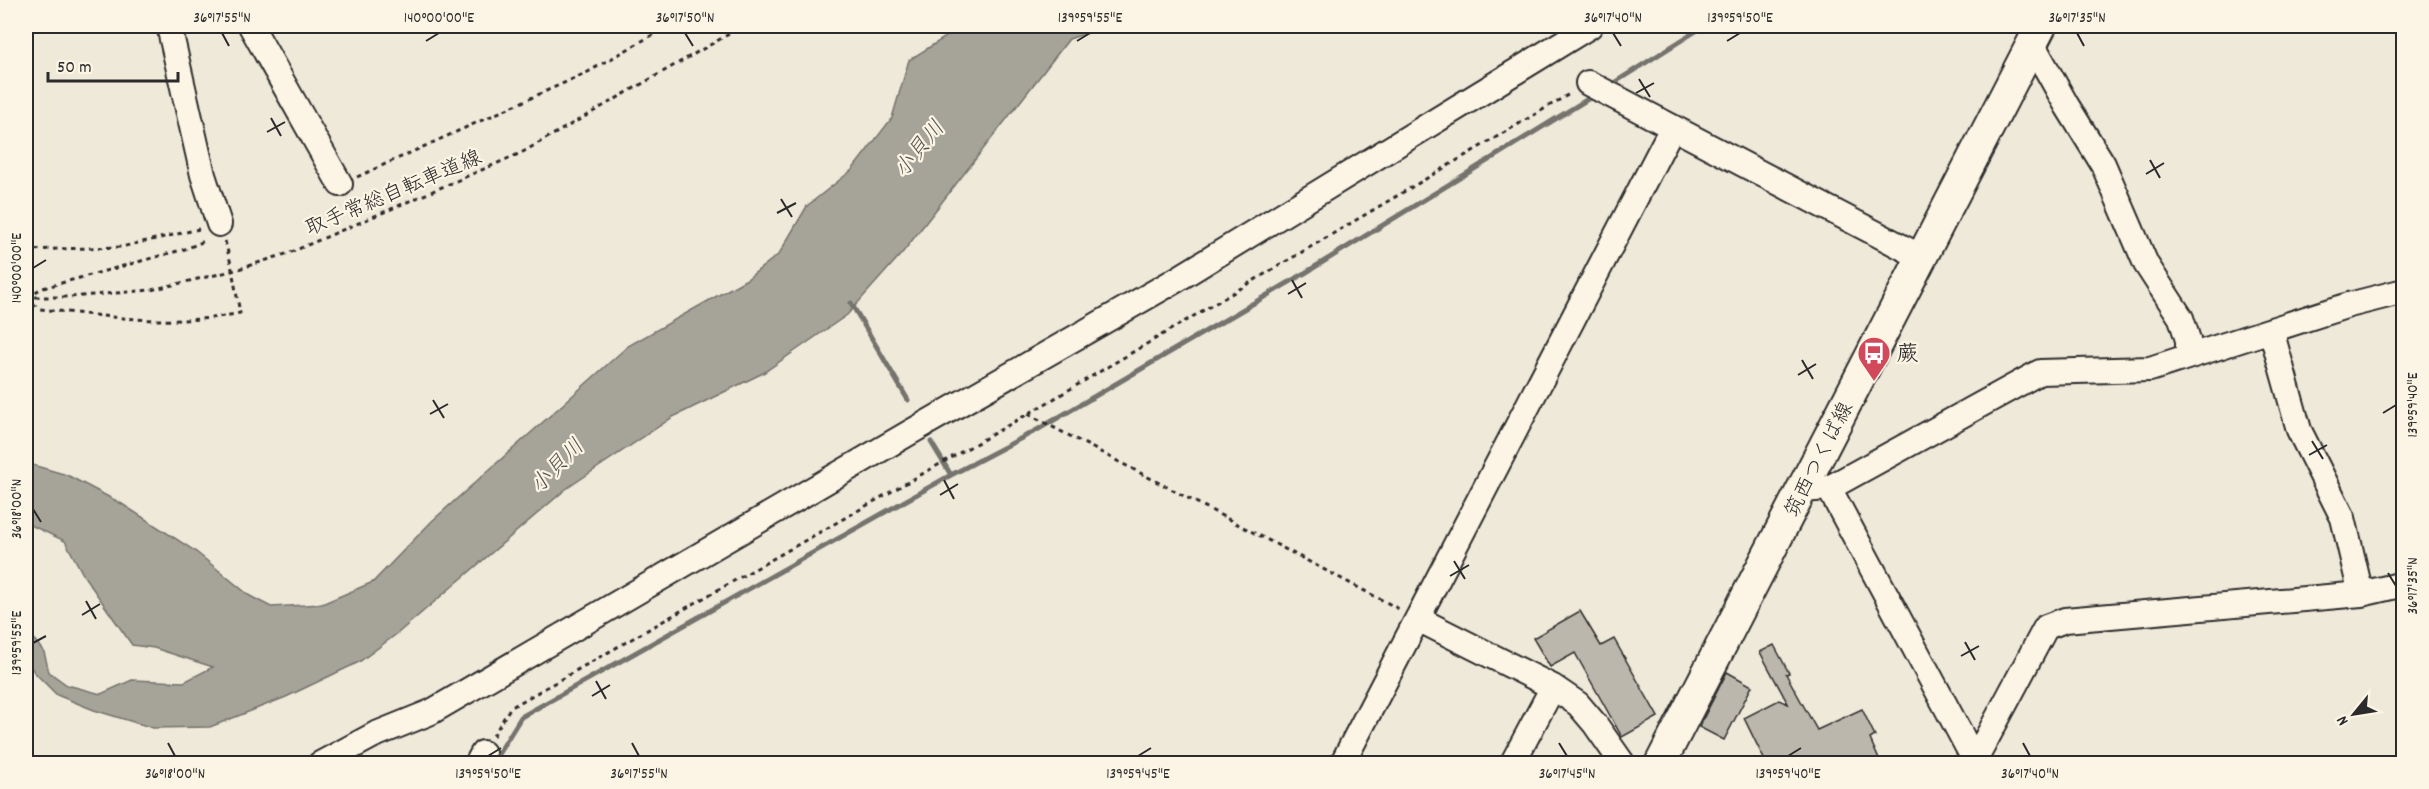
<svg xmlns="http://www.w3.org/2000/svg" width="2429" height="789" viewBox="0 0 2429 789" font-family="Dekko,'Klee One',sans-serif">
<rect width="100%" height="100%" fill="#efe9da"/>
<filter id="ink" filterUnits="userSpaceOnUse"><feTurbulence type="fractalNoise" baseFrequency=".0167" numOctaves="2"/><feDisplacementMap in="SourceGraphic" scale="12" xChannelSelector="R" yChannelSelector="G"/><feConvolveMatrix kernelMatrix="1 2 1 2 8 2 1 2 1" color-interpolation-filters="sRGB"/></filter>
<g filter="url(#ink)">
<!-- water -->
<path fill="#a6a399" stroke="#75736d" stroke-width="1.5" d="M963 26H1109L1069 39 903 252 847 315 763 373 673 417 566 489 398 633 359 662 286 697 210 727 153 728 94 710 57 695 34 672 26 660V629L44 652 49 672 67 685 101 694 132 680 184 682 213 667 154 648 132 645 84 576 65 541 26 523V463L67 475 122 504 195 551 250 596 271 607 322 604 373 582 432 521 628 346 747 279 779 254 807 206 852 170 892 118 909 60Z"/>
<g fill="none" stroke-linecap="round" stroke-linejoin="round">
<!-- stream -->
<path stroke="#75736d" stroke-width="5" d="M1609 86 1704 26
M851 303 908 400
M931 442 951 475
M492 764 521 717 951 475 1037 430 1305 273 1596 94"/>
</g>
<!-- building -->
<path fill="#bcb7ac" stroke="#2b2b2b" stroke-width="1.5" d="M1580 611 1601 646 1614 639 1658 717 1622 737 1575 653 1550 667 1533 638Z
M1774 645 1789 673 1786 674 1817 730 1862 709 1875 736 1870 739 1881 764H1769L1765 761 1744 718 1779 700 1788 704 1760 652Z
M1727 672 1752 686 1724 740 1699 727Z"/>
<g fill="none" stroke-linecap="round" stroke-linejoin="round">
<defs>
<path id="minor" d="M169 26 203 175 219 224
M251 26 340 184
M2032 43 2067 106 2103 164 2146 264 2181 318 2188 340V356
M1588 83 1921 257
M2271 330 2299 430 2343 518 2361 594
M1829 488 1975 761
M1802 490 1829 488 2040 372 2150 369 2349 305 2404 291
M1418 619 1553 687 1578 704 1595 724 1623 764
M320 764 374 735 431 712 909 433 1176 280 1590 26
M477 764 483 753
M1342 764 1672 128
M1512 764 1553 687
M1973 764 2046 627 2065 620 2361 594 2404 584"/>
<path id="major" d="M1660 764 2041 26"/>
</defs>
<!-- minor casing -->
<use href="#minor" stroke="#2b2b2b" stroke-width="28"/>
<!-- major casing -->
<use href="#major" stroke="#2b2b2b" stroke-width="34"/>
<!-- path -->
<path stroke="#2b2b2b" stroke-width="3" stroke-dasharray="4.5 4.5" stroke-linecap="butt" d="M357 177 588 72 668 26
M26 250 121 247 199 229
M27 296 43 288 185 249 207 240
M26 297H70L151 290 232 271 289 253 521 153 743 26
M26 298 40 309C108 316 172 328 240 313L231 264 225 241
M1028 414 1401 610
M493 736 510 708 1028 414 1571 93"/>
<!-- minor -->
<use href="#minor" stroke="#fcf5e5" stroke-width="24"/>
<!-- major -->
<use href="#major" stroke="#fcf5e5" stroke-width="30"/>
</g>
</g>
<!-- ticks -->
<path fill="none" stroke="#2b2b2b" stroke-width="2" d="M222 33 229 46M685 33 693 46M1613 33 1621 46M2077 33 2084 46M426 41 439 33M1077 41 1090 33M1727 41 1740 33M1639 79 1650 97M1636 93 1654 83M271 118 281 136M267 132 285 122M2150 160 2160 178M2146 174 2164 163M781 199 792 217M777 213 796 203M33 268 46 260M1292 280 1302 298M1288 294 1306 283M1802 360 1813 379M1798 375 1816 364M433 400 444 418M2383 413 2396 405M430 414 448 404M2312 441 2323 459M2309 455 2327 445M944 480 954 499M940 495 958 484M33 509 41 522M1454 561 1465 579M2388 573 2396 586M1450 576 1469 565M86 601 96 619M82 615 100 604M1965 642 1975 660M33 643 46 636M1961 656 1979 646M596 681 606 699M592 696 610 685M168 743 175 756M632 743 639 756M1559 743 1567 756M2023 743 2030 756M488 756 501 748M1138 756 1151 748M1788 756 1801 748"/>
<!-- icons -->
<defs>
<symbol id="bus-pin" viewBox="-11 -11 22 30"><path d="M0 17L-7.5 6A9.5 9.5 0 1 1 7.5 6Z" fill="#d1495b" stroke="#fcf5e5"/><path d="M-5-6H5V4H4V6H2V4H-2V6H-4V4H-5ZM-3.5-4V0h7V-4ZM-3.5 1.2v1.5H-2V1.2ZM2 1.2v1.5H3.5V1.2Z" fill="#fff"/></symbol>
</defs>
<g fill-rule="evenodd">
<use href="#bus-pin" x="1855" y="334" width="38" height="52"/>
</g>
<g text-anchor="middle" stroke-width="4.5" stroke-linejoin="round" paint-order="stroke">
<!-- street labels -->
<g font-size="21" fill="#2b2b2b" stroke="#fcf5e5">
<text transform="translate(393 192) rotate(-23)" y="7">取手常総自転車道線</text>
<text transform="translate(1818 459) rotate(-63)" y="7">筑西つくば線</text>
</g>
<!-- poi labels -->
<g font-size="21" font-weight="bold" fill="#2b2b2b" stroke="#fcf5e5" text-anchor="start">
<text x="1897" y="360">蕨</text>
</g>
<!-- water labels -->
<g font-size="22" font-style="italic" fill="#565552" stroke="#fcf5e5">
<text transform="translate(918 148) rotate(-51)" y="8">小貝川</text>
<text transform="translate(556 465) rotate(-46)" y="8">小貝川</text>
</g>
</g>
<!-- margin -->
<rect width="2429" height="789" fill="none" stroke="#fcf5e5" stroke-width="66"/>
<!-- north arrow -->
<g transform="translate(2354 714) rotate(240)" stroke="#fcf5e5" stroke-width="4.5" paint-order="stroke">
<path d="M0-4.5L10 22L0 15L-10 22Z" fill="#2b2b2b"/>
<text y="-9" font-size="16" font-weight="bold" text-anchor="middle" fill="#2b2b2b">N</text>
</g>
<!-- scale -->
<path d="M48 72v9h130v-9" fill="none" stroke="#2b2b2b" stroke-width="3"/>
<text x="57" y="72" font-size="18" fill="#2b2b2b" stroke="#fcf5e5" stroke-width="4.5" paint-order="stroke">50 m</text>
<rect x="33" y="33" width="2363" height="723" fill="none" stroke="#2b2b2b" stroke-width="2"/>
<g font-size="15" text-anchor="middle" fill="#2b2b2b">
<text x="222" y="22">36°17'55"N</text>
<text x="439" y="22">140°00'00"E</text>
<text x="685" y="22">36°17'50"N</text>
<text x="1090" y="22">139°59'55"E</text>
<text x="1613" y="22">36°17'40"N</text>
<text x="1740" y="22">139°59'50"E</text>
<text x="2077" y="22">36°17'35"N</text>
<text transform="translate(16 268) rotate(-90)" y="5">140°00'00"E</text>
<text transform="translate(2412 405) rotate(-90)" y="5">139°59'40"E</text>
<text transform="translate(16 509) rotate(-90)" y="5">36°18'00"N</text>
<text transform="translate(2412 586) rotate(-90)" y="5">36°17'35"N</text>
<text transform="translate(16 643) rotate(-90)" y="5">139°59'55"E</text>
<text x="175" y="778">36°18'00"N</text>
<text x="488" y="778">139°59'50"E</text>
<text x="639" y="778">36°17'55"N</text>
<text x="1138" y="778">139°59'45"E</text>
<text x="1567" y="778">36°17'45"N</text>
<text x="1788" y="778">139°59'40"E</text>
<text x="2030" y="778">36°17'40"N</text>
</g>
</svg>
